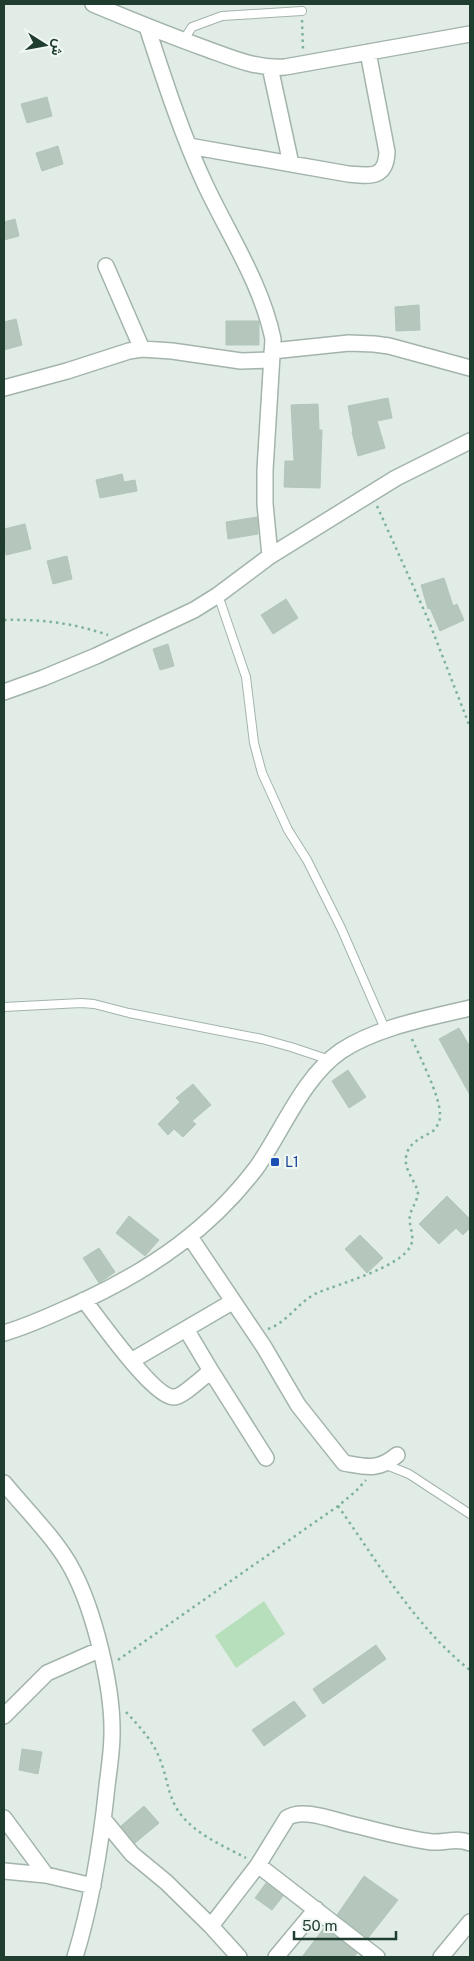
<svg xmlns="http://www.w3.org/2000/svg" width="474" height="1961" viewBox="0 0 474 1961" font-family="'Public Sans',Vazirmatn,sans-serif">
<rect width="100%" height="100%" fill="#e0ece5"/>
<!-- green -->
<path fill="#b7dfbb" d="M264 1601 285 1634 236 1668 215 1636Z"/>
<!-- building -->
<path fill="#b5c7bd" stroke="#b2c6ba" d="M47 97 52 116 27 123 21 104Z
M58 146 63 164 42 171 36 153Z
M15 219 19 236 4 240V222Z
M419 305 420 330 396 331 395 307Z
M16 319 22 345 4 350V322Z
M226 321H259V345H226Z
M388 398 392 418 377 421 385 448 358 456 352 432H353L348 406Z
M318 404 319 430H322L320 488 284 487 285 461H294L291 405Z
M122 474 124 482 135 480 137 491 100 498 96 480Z
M257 517 258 534 228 539 226 522Z
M25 524 31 549 6 555 4 529Z
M67 556 72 579 53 584 47 561Z
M444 578 453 606 457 604 464 620 440 631 430 608 428 609 421 585Z
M286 599 298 618 273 634 261 615Z
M168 644 174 666 160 670 153 649Z
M459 1028 470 1047V1095L439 1039Z
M348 1070 366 1097 349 1108 332 1081Z
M193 1084 211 1105 192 1121 196 1124 183 1137 174 1129 168 1135 158 1124 180 1102 176 1098Z
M447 1196 470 1219V1228L463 1235 456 1228 439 1244 419 1224Z
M129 1216 159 1240 145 1256 116 1233Z
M360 1235 383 1258 367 1273 345 1249Z
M99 1248 115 1272 99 1283 83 1258Z
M376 1645 386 1659 323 1704 313 1689Z
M294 1701 306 1716 264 1746 252 1730Z
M22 1749 42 1752 38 1774 19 1770Z
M144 1806 159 1823 135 1843 121 1826Z
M364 1876 398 1900 368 1938 337 1915Z
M266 1883 283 1896 272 1910 255 1898Z
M324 1928 357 1953 354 1957H302Z"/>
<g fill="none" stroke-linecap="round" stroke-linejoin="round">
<defs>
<path id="service" d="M183 41 192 27 222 16 302 11
M218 595 246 677 254 743 262 773 288 830 307 860 341 928 386 1031
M4 1007 81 1003 94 1004 129 1013 262 1039 291 1047 330 1060
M384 1464 409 1474 470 1514"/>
<path id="minor" d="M93 4C131 20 168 35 207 49 232 58 257 69 285 67L470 34
M147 27C164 79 181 132 204 182 228 234 261 282 273 339L265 470V504L270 556
M270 67 291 164
M189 146 348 174C370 176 386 179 387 152L368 52
M106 266 142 349
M272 351 349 343 374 344 389 346 470 368
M4 388 67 371 129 351 142 349 172 351 241 361 271 360
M4 692 43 678 96 656 194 610 218 595 270 556 396 478 470 441
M190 1237 264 1347 298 1405 344 1463C367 1467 378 1471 397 1455
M84 1300C98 1318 154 1398 174 1397 182 1397 203 1377 211 1371L186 1329
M4 1333C32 1325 58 1312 85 1300 153 1268 211 1228 257 1167 283 1130 303 1077 341 1051 377 1027 429 1018 470 1008
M131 1361 232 1302
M211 1371 266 1458
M4 1483C26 1510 56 1539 72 1569 94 1610 113 1687 112 1734 112 1751 109 1769 107 1786 101 1844 92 1902 75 1957
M4 1716 47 1673 99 1650
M4 1818 46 1875
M104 1820 132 1854 166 1882 211 1926 239 1957
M258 1865 377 1957
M4 1871 46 1875 93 1886
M211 1926 258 1865 287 1818C303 1807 335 1821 354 1825 379 1831 406 1839 432 1842 445 1843 457 1837 470 1843
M276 1957 316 1909
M441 1957 470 1922"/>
</defs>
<!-- service casing -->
<use href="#service" stroke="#a3b4ab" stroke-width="10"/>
<!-- minor casing -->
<use href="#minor" stroke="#a3b4ab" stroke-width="18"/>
<!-- path -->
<path stroke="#7eb299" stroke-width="2.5" stroke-dasharray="2.5 4" stroke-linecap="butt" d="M302 20 303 50
M377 506 428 619 470 727
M4 620C41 619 73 623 108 635
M268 1329C288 1322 298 1302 317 1293 338 1284 402 1267 411 1245 415 1235 408 1225 410 1215 412 1207 417 1202 418 1193 416 1181 404 1171 406 1157 408 1142 422 1138 433 1131 437 1127 441 1120 440 1114 440 1096 419 1055 411 1037
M338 1506C377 1561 416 1628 470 1670
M118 1660 338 1506 355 1492 366 1480
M126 1712C140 1727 154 1742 161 1762 167 1778 168 1794 177 1809 192 1833 222 1845 246 1858"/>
<!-- service -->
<use href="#service" stroke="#fff" stroke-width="8"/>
<!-- minor -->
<use href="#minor" stroke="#fff" stroke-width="15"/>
</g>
<!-- markers -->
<rect fill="#1a4fb4" stroke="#f1f8f3" stroke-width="2" x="270" y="1157" width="10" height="10" rx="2.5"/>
<g text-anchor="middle" stroke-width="4.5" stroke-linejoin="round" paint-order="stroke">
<!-- transit labels -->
<g font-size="14" fill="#164399" stroke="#f1f8f3" text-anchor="start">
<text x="285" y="1167">L1</text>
</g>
</g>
<!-- border -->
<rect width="474" height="1961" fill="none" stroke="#203e30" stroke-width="10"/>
<!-- north arrow -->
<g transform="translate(45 45) rotate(101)" stroke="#f1f8f3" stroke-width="4" paint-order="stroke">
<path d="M0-4L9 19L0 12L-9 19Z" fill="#203e30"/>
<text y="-8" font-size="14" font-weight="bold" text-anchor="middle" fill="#203e30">ش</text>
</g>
<!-- scale -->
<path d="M294 1931v8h102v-8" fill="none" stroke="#203e30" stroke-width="2.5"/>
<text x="302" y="1931" font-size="15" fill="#203e30" stroke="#f1f8f3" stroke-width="4" paint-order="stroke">50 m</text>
</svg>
